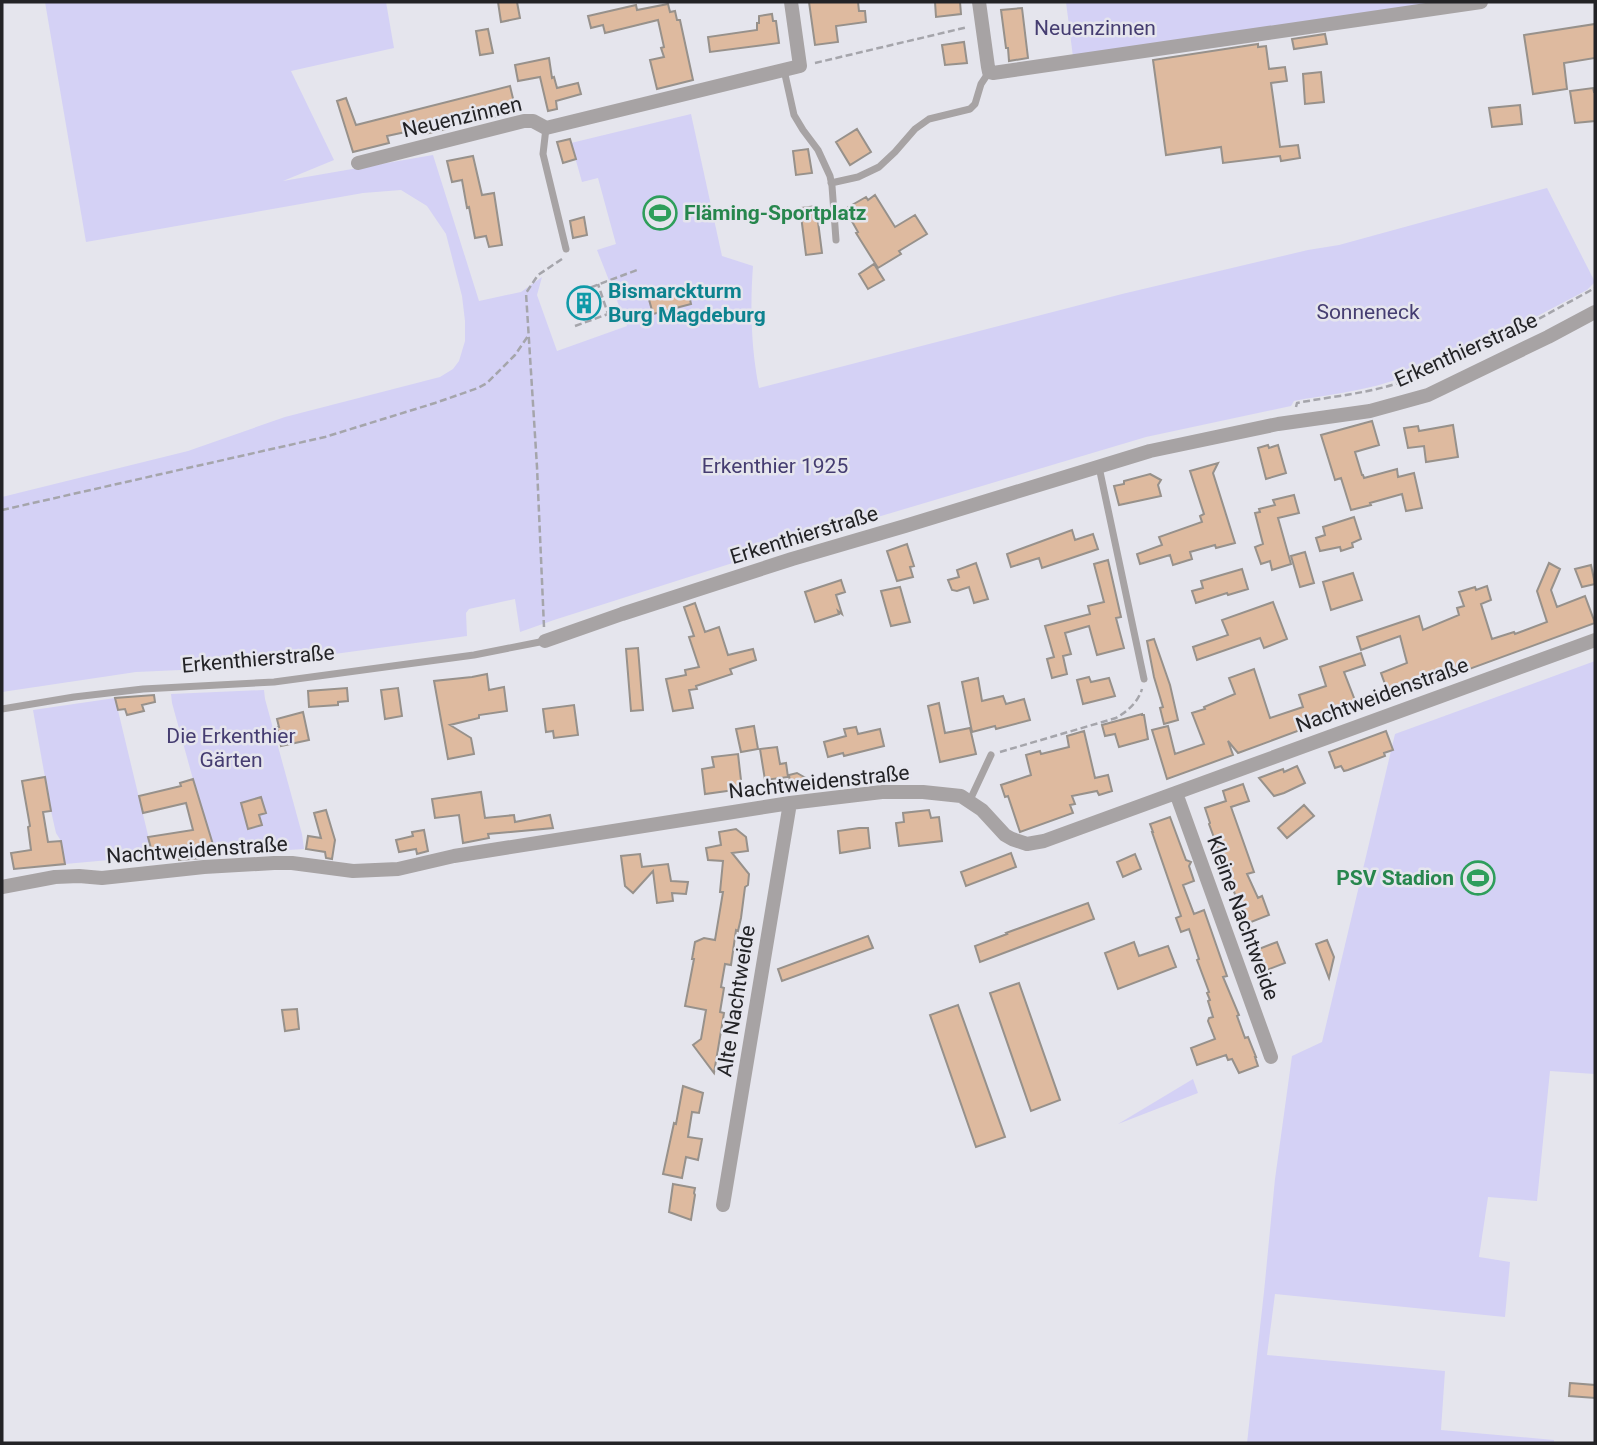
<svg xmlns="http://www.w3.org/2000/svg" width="1597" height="1445" viewBox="0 0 1597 1445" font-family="Roboto,sans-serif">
<rect width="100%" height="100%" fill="#e5e5ed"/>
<!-- green -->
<path fill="#d4d1f5" d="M45 2H386L394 48 291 71 334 160 283 181 433 155 479 301 521 292 542 277 537 295 557 351 627 326 597 250 616 244 598 178 582 182 571 143 691 114 722 256 753 266C750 306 751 348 759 388L1122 294 1308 250 1339 245 1547 188 1595 282 1587 290C1523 323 1458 361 1389 382 1358 392 1325 395 1294 401L1291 406 1146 437 871 519 554 620 520 632 515 599 469 609 466 613 467 636 268 663 225 668 136 672 2 692V497L188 451 285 417 440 377 453 369 459 361 465 341V321L462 296 446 234 427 206 401 190 363 193 86 242Z
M1066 2H1450L1073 57Z
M1595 661V1074L1550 1071 1537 1201 1488 1197 1479 1257 1510 1262 1505 1317 1275 1294 1267 1355 1445 1371 1441 1430 1554 1440V1443H1247L1264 1292 1275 1179 1292 1056 1322 1042 1395 734Z
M264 690 265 699 302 834 304 849 288 850 287 848 219 854V851H215L199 801 172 703 171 694Z
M115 698 153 856 65 864 61 841 56 833 51 811 33 710Z
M1193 1079 1198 1093 1118 1124Z"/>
<!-- building -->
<path fill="#deba9f" stroke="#97918b" stroke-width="2" d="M498 2H517L520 18 501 22Z
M809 2H858L859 11H865L866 22 836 26 838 42 815 45Z
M935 2H960L961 14 936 17Z
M668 4 670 12 675 11 677 20H680L693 80 657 89 650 60 664 57 661 48 664 47 658 20 605 33 603 25 591 28 588 16 636 5 637 10Z
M1022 8 1028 58 1009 61 1008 48H1006L1001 10Z
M772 14 773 21H776L779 43 710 52 708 37 757 30V23H759V16Z
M1595 24V58L1564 63 1567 89 1533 94 1524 35Z
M488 29 493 53 480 55 476 31Z
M1325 34 1327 44 1294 49 1292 39Z
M964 42 967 63 945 65 942 45Z
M1258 44V47L1266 46 1269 69 1285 67 1287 81 1271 83 1280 147 1298 145 1300 158 1281 161 1280 156 1223 163 1221 147 1166 155 1153 60Z
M549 58 552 78 554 77 557 88 578 83 581 94 556 101 557 109 548 111 540 77 518 81 515 65Z
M1321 72 1324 102 1305 104 1303 74Z
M510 86 516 111 491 118 488 107 448 118 450 128 425 134 424 128 387 136 389 143 353 152 337 101 346 98 356 125Z
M1593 88 1594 92H1595V121L1575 123 1570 91Z
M1520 105 1522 124 1492 127 1489 108Z
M857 129 871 152 850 165 836 142Z
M570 139 576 159 563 163 557 142Z
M808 149 812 173 796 175 793 151Z
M473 156 482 195 494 193 502 245 489 247 486 236 475 238 469 207 467 208 462 180 452 182 447 161Z
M875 195 895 227 915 215 927 234 899 251 901 254 878 268 856 233 858 232 845 209 866 197 868 200Z
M816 206 822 253 806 255 800 208Z
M584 217 587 235 573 238 570 221Z
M874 264 884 280 868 289 859 274Z
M687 286 691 304 653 314 648 296Z
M590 290 597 309 577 317 570 297Z
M1372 421 1379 445 1355 452 1362 475H1363L1364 478 1397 469 1398 477 1414 473 1422 508 1406 511 1402 494 1370 503 1371 505 1351 510 1341 478 1335 480 1321 435Z
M1453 425 1458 457 1426 462 1424 446 1408 448 1404 428 1418 426 1419 431Z
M1268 445 1269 448 1278 445 1286 473 1266 479 1258 448Z
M1218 463 1213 473 1235 543 1216 548 1215 545 1190 552 1192 559 1173 565 1170 555 1140 564 1137 554 1162 545 1159 537 1202 522 1200 516 1204 514 1190 471Z
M1150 474 1161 480 1158 485 1161 496 1119 505 1114 486 1124 484V481Z
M1294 495 1299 513 1278 518 1291 564 1272 570 1270 561 1261 564 1255 547 1263 544 1255 513 1260 512 1259 509 1275 505 1273 500Z
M1354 517 1361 539 1352 543 1353 547 1341 551 1340 547 1320 551 1316 538 1325 535 1323 527Z
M1072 530 1075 540 1093 534 1098 549 1042 568 1039 558 1011 567 1007 554Z
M907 544 914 566 910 567 913 577 897 581 887 551Z
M1305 552 1314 583 1300 587 1291 556Z
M1108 560 1121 617 1116 618 1124 648 1097 655 1089 626 1065 633 1071 654 1063 656 1067 674 1052 678 1047 659 1054 657 1045 626 1090 614 1088 606 1104 602 1094 564Z
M976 563 988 599 974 603 969 587 957 591 952 590 948 580 959 577 957 570Z
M1549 563 1560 569 1551 590 1557 607 1585 596 1595 623 1390 698 1381 673 1407 663 1400 636 1361 650 1357 637 1419 616 1423 630 1459 615 1457 608 1464 606 1459 592 1475 587 1476 590 1487 586 1491 600 1481 604 1492 639 1514 632 1515 634 1547 622 1537 591Z
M1591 565 1595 584 1582 587 1575 569Z
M1242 569 1248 589 1228 595 1227 593 1196 603 1192 591 1203 588 1201 581Z
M1353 573 1362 600 1331 610 1323 582Z
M841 580 845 592 836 595 842 614 838 611 839 614 815 622 805 592Z
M900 587 910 622 891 626 881 591Z
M1273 602 1287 639 1264 648 1260 638 1197 660 1193 647 1228 635 1222 620Z
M695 603 705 632 719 627 728 655 753 649 756 660 730 669 732 674 696 686 697 689 689 690 693 708 673 711 666 679 686 675 685 670 699 667 689 637 694 636 684 607Z
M1154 639 1170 685 1178 720 1164 724 1160 708 1163 707 1154 677 1147 641Z
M638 648 643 710 631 711 626 649Z
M1361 653 1365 665 1344 672 1356 703 1301 724 1303 729 1238 753 1228 741 1233 755 1167 779 1152 730 1168 726 1175 754 1204 744 1192 713 1205 709 1204 707 1235 694 1229 678 1254 669 1270 718 1303 707 1299 695 1326 686 1320 667Z
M487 674 489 690 504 687 507 711 479 715V718L450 725 471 738 474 754 448 759 434 681 472 677Z
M1089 677 1091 682 1109 678 1115 696 1083 704 1077 680Z
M978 678 982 701 1003 696 1006 704 1024 699 1030 720 996 729 995 726 972 732 962 682Z
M347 688 348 701 338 702V705L309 707 308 691Z
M398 688 402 716 385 719 381 690Z
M154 695 155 702 142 705 144 711 127 715 125 709 118 710 115 698Z
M939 703 945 733 970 728 976 754 940 762 928 706Z
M574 705 578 735 554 738 553 731 546 732 543 709Z
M303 712 309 740 281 746 277 727H279L277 719Z
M1142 714V715H1144L1148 739 1119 747 1115 734 1105 736 1102 725Z
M754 726 758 749 741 752 736 729Z
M856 727 858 734 880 729 884 746 844 756 843 753 828 757 824 742 846 736 844 729Z
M1084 731 1095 778 1108 775 1112 791 1099 795 1097 791 1072 796 1075 804 1070 805 1073 813 1020 832 1008 796 1005 797 1001 785 1031 775 1026 755 1040 751 1041 754 1069 747 1067 736Z
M1386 731 1393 750 1384 753 1385 756 1348 770 1344 771 1341 766 1335 768 1329 752Z
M777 747 780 764 786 763 788 777 765 780 760 749Z
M738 754 742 789 705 794 702 769 714 767 712 757Z
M1297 766 1305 783 1284 793 1274 796 1259 778 1283 769 1284 772Z
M797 773 820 786 791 789 789 775Z
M45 777 51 811 43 812 48 842 61 841 65 864 14 869 11 853 31 850 28 827 30 826 22 781Z
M193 779 215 851 202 852V858L179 860V852L153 856 148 837 193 830 186 803 143 813 139 796 181 786 180 783Z
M1243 784 1249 801 1231 807 1254 872 1247 874 1258 898 1262 896 1269 915 1246 924 1209 824 1210 823 1205 808 1226 801 1223 791Z
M481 792 485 818 514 815 515 822 550 815 553 828 488 834 489 838 463 843 459 815 435 818 432 799Z
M261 797 266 813 259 815 262 825 248 829 241 803Z
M1304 805 1314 816 1287 838 1278 828Z
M326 810 335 840 332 859 326 858 325 852 306 849 308 836 321 838 314 813Z
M929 810 931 818 939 817 942 841 899 846 896 823 904 822 903 813Z
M1170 817 1186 860 1191 862 1189 866 1194 881 1183 885 1194 914 1204 910 1227 976 1223 977 1239 1015 1237 1016 1245 1038 1248 1037 1256 1057H1255L1258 1066 1239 1073 1232 1059 1228 1060 1226 1055 1197 1065 1191 1048 1215 1039 1208 1021 1209 1018 1213 1017 1208 1001 1210 1000 1207 993 1209 992 1197 960 1199 959 1189 929 1181 932 1176 918 1181 916 1152 832H1153L1150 824Z
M859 828H868L870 848 840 853 838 831Z
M736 829 746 837 748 851 732 853 749 874 748 885 745 887 741 918 738 931 736 930 731 965 725 964 721 987 724 988 720 1012 724 1013 714 1073 693 1045 701 1039 706 1010 685 1006 694 959H692L695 942 704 938 715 940 723 892H720L723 861 708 860 706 848 721 845 719 832Z
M424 830 428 851 417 854 416 849 399 852 396 840 413 836 412 832Z
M1011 853 1016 867 966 886 961 872Z
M640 854 642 867 668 864 671 881 688 882 686 894 672 893 673 901 657 903 653 871 633 893 625 886 621 856Z
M1135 854 1141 869 1123 877 1117 862Z
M1088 903 1094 919 980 962 975 946 1007 934 1006 933Z
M868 936 873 948 782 981 778 969Z
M1327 940 1334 957 1329 978 1316 944Z
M1134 942 1139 956 1168 946 1176 967 1118 989 1105 953Z
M1277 942 1285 963 1264 971 1263 968 1258 969 1251 952Z
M1019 983 1060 1100 1031 1111 990 993Z
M958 1005 1005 1137 976 1147 930 1015Z
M297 1009 299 1029 285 1031 282 1010Z
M683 1086 703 1093 699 1113 692 1112 688 1137 702 1139 698 1160 686 1157 682 1178 663 1174 674 1123 676 1124Z
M673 1184 695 1188 694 1193 695 1195 691 1220 669 1212Z
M1570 1383 1595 1385V1398L1569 1396Z"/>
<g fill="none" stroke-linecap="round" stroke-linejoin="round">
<!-- path -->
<path stroke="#a5a5ab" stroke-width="2.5" stroke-dasharray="7 3.5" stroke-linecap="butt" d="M815 63 968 27
M581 291 637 270
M575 326 608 314 598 284
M1296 407 1297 403C1328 397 1362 394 1392 385 1463 364 1530 323 1595 288
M2 510 325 437 435 403 478 388 487 383 515 355 528 336
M544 627 537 467 526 293 538 275 562 259
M1000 752 1116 718C1128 711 1138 702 1142 689"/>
<!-- lane -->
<path stroke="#a7a3a4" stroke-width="7" d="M784 70 794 115 803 130 818 150 830 176 832 186 836 240
M546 128 543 154 566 249
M831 183 858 177 879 167 895 152 915 129 929 119 970 109 975 104 981 84 989 72
M1099 467 1144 679
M2 709 74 697 143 689 274 682 474 655 545 641
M970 800 991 755"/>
<!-- street -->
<path stroke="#a7a3a4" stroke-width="14" d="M979 2 988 67 989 72 993 73 1481 2
M358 163 524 121H533L546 128 800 66 791 2
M545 641 622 614 792 559 905 526 1150 451 1278 424 1370 411 1428 395 1548 337 1595 312
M1176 793 1271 1057
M2 887 55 877 79 876 102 878 204 867 274 863H292L353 871 398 869 454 856 790 803 882 792H923L961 796 982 810 1005 835 1012 839 1027 844 1044 841 1595 640
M723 1205 790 803"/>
</g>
<!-- icons -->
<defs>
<symbol id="stadium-ring" viewBox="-11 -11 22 22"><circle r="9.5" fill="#e5e5ed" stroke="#2e9e5b" stroke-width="1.5"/><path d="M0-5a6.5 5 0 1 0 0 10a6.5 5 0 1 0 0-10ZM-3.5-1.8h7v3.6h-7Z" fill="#2e9e5b"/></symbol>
<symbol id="building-ring" viewBox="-11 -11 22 22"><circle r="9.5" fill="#e5e5ed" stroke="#0f9aa8" stroke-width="1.5"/><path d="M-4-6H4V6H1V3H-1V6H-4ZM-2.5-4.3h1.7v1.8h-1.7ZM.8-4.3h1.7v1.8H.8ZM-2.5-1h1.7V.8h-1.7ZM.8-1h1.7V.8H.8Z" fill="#0f9aa8"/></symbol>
</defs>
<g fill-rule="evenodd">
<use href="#stadium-ring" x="641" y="194" width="38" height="38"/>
<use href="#building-ring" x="565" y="284" width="38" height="38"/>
<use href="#stadium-ring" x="1459" y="859" width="38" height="38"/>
</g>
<g text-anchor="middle" stroke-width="5" stroke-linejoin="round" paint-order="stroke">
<!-- park labels -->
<g font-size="21" fill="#453d71" stroke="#e5e5ed">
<text x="1095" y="35">Neuenzinnen</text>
<text x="1368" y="319">Sonneneck</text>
<text x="775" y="473">Erkenthier 1925</text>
<text x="231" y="743">Die Erkenthier<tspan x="231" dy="24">Gärten</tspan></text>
</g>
<!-- street labels -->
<g font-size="21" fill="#232326" stroke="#e5e5ed">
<text transform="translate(462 117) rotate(-13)" y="7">Neuenzinnen</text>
<text transform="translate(1466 350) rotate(-24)" y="7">Erkenthierstraße</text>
<text transform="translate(804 535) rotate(-17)" y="7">Erkenthierstraße</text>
<text transform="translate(258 659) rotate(-5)" y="7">Erkenthierstraße</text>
<text transform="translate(1382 695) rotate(-20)" y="7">Nachtweidenstraße</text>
<text transform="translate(819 782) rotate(-6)" y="7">Nachtweidenstraße</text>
<text transform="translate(197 850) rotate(-4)" y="7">Nachtweidenstraße</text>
<text transform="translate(1243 918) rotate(70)" y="7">Kleine Nachtweide</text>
<text transform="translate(736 1001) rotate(-81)" y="7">Alte Nachtweide</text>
</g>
<!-- leisure labels -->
<g font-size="21" font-weight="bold" fill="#27864d" stroke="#e5e5ed" text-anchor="start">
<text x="684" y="220">Fläming-Sportplatz</text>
<text x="1454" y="885" text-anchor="end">PSV Stadion</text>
</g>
<!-- culture labels -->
<g font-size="21" font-weight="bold" fill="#0d838f" stroke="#e5e5ed" text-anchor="start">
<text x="608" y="298">Bismarckturm<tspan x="608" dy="24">Burg Magdeburg</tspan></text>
</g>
</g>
<!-- border -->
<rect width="1597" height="1445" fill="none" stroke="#232326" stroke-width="7"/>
</svg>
